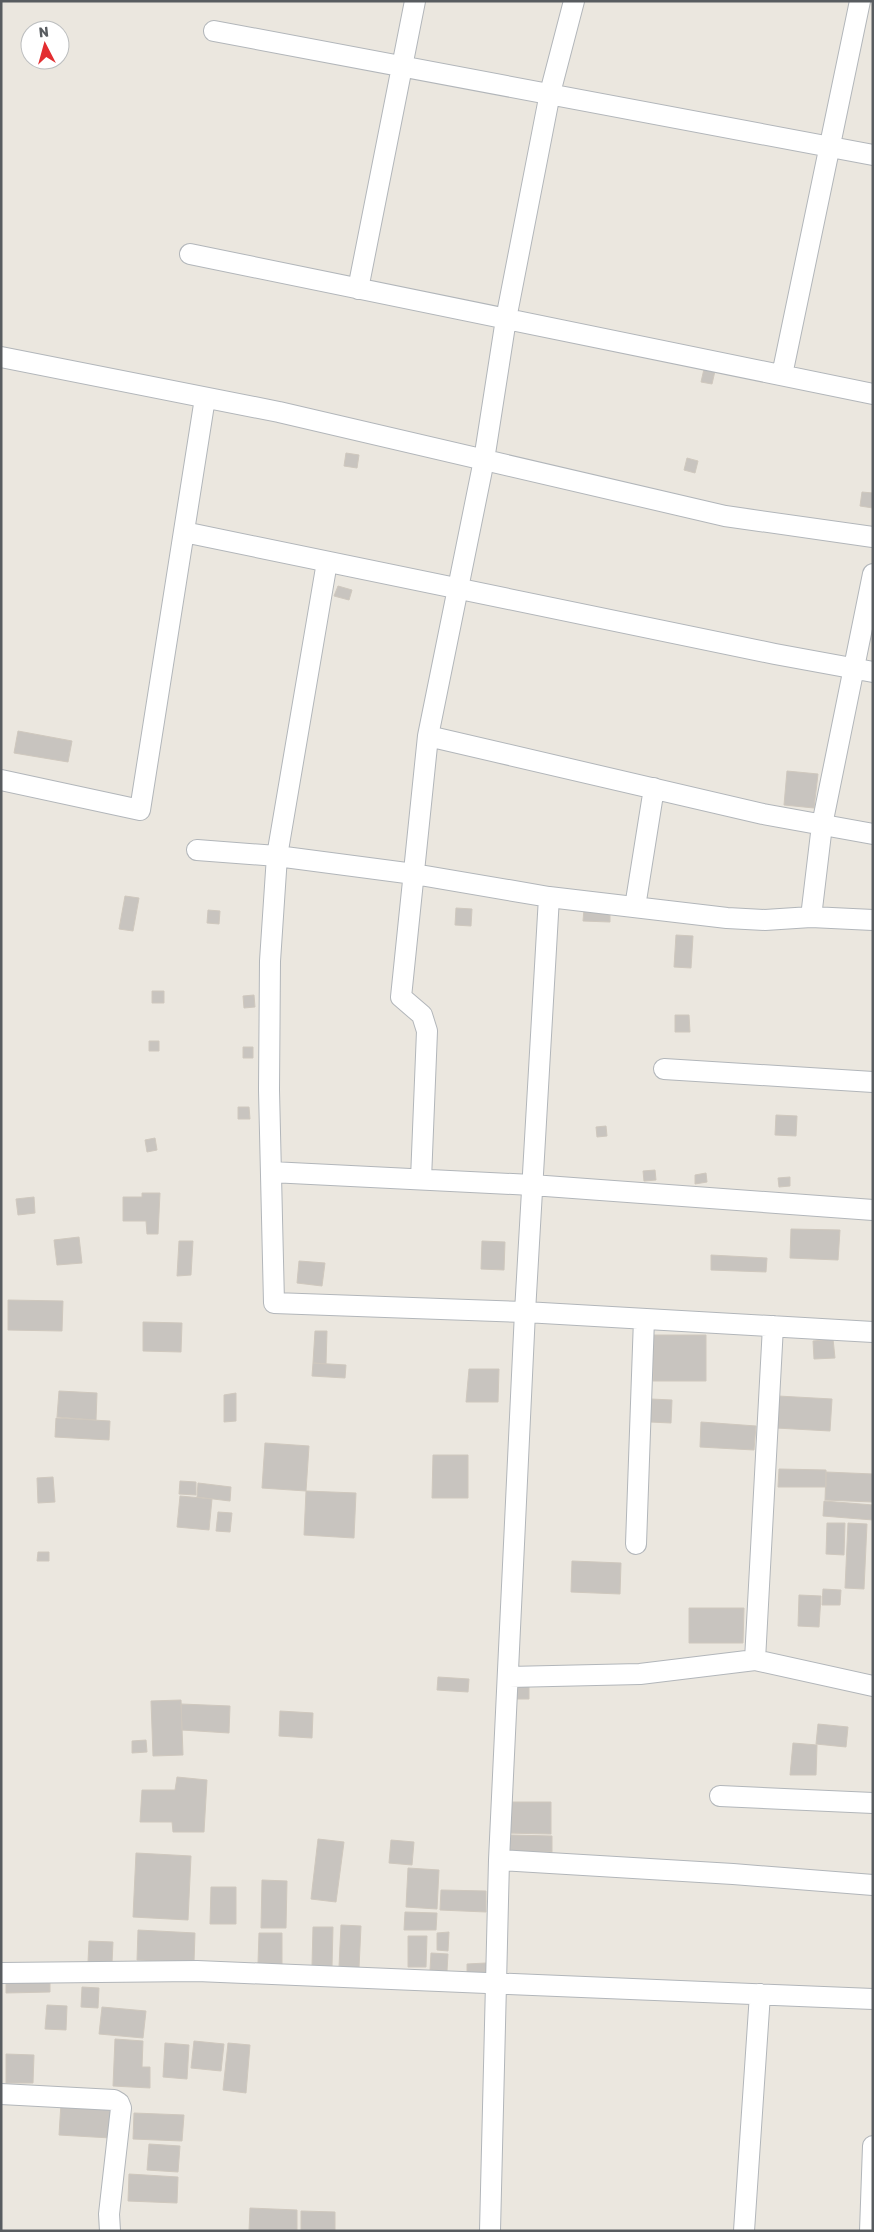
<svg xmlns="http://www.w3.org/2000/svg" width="874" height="2232" viewBox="0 0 874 2232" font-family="Rubik,sans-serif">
<rect width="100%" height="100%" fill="#ebe7df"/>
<!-- building -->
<path fill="#c8c4bf" stroke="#cfc8be" d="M704 369 715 371 712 384 701 382Z
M346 453 359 455 357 468 344 466Z
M687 458 698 461 695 473 684 470Z
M862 492 873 493V508L860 506Z
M338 586 352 590 349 600 334 596Z
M18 731 72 741 68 762 14 753Z
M787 771 818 774 814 808 784 805Z
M125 896 139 898 133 931 119 929Z
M456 908 472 909 471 926 455 925Z
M584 909H610V922L583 921Z
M208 910 220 911 219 924 207 923Z
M676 935 693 936 691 968 674 967Z
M152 991H164V1003H152Z
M254 995 255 1007 244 1008 243 996Z
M675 1015H689L690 1032H675Z
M149 1041H159V1051H149Z
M243 1047H253V1058H243Z
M238 1107H249L250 1119H238Z
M776 1115 797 1116 796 1136 775 1135Z
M606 1126 607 1136 597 1137 596 1127Z
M155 1138 157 1150 147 1152 145 1140Z
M655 1170 656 1180 644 1181 643 1171Z
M706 1173 707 1182 695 1184V1175Z
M790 1177V1186L779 1187 778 1178Z
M142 1193H160L158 1234H147L146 1221H123V1197H142Z
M34 1197 35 1213 18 1215 16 1199Z
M791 1229 840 1230 838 1260 790 1258Z
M79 1237 82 1263 57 1265 54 1240Z
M179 1241H193L191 1275 177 1276Z
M482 1241 505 1242 504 1270 481 1269Z
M711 1255 767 1258 766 1272 711 1270Z
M299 1261 325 1263 322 1286 297 1283Z
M8 1300 63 1301 62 1331 8 1330Z
M143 1322 182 1323 181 1352 143 1351Z
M315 1331H327L326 1364 313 1363Z
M653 1335H706V1381H653Z
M833 1339 835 1358 814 1359 813 1341Z
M313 1363 346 1365 345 1378 312 1376Z
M469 1369H499L498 1402H466Z
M59 1391 97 1393 96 1420 57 1417Z
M236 1393V1421L224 1422V1395Z
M778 1396 832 1399 830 1431 776 1428Z
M651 1399 672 1400 671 1423 650 1422Z
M56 1418 110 1421 109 1440 55 1437Z
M701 1422 756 1426 754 1450 700 1447Z
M265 1443 309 1446 306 1491 262 1488Z
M433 1455H468V1498H432Z
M779 1469 826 1470V1487H778Z
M826 1472 873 1474V1502L825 1500Z
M53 1477 55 1502 38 1503 37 1478Z
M180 1481 196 1482V1495L179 1494Z
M198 1483 231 1487 230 1501 197 1497Z
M306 1491 356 1493 354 1538 304 1535Z
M180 1496 212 1499 209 1530 177 1527Z
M824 1501 873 1505V1520L823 1516Z
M218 1512 232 1513 230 1532 216 1531Z
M827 1523H845L844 1555 826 1554Z
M848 1523 867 1524 864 1589 845 1588Z
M38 1552H49V1561H37Z
M572 1561 621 1563 620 1594 571 1592Z
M823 1589 841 1590 840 1605H822Z
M799 1595 821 1596 819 1627 798 1626Z
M689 1608H744L743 1643H689Z
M438 1677 469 1679 468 1692 437 1690Z
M514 1685H529V1699H514Z
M181 1700 183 1755 153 1756 151 1701Z
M181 1704 230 1706 229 1733 182 1730Z
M280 1711 313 1713 312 1738 279 1736Z
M818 1724 848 1727 846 1747 816 1744Z
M146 1740 147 1752 132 1753V1741Z
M793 1743 817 1745 816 1775H790Z
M177 1777 207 1780 204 1832H173L172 1822H140L142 1790H175Z
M502 1802H551V1834L502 1833Z
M511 1835 552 1836V1852L510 1851Z
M318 1839 344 1842 336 1902 311 1899Z
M391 1840 414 1842 412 1865 389 1863Z
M136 1853 191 1856 188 1920 133 1917Z
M408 1868 439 1870 437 1909 406 1907Z
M262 1880 287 1881 286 1928H261Z
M211 1887H236V1924H210Z
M441 1890 486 1891V1912L440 1910Z
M405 1912 437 1913 436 1930H404Z
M341 1925 361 1926 359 1968 339 1967Z
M313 1927H333L332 1967 312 1966Z
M138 1930 195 1933 194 1962 137 1960Z
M449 1932 448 1951 437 1950V1933Z
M259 1933H282V1964L258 1963Z
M408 1936H427L426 1967H408Z
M89 1941 113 1942 112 1963 88 1962Z
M431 1953 448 1954 447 1971 430 1970Z
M486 1963V1973L467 1974V1964Z
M6 1979H50V1992L6 1993Z
M82 1987 99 1988 98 2008 81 2007Z
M47 2005 67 2006 66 2030 45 2029Z
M102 2007 146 2011 143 2038 99 2034Z
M115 2039 143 2041 142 2067H150V2088L113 2086Z
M194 2041 224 2044 221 2071 191 2068Z
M165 2043 189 2045 187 2079 163 2077Z
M228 2043 250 2045 246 2093 223 2090Z
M6 2054 34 2055 33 2083H6Z
M61 2103 114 2107 111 2138 59 2135Z
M134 2113 184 2115 182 2141 133 2139Z
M149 2144 180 2146 178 2172 147 2170Z
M129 2174 178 2177 177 2203 128 2201Z
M250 2208 297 2210V2231H249Z
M301 2211 335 2212V2231H301Z"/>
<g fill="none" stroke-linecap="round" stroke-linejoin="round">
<defs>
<path id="minor" d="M214 31 873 155
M190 254 873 394
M358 289 415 1
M1 357 279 412 725 516 873 537
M782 375 860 1
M184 532 775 654 873 672
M327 562 277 856 270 961 269 1090 274 1303 525 1312 873 1332
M428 736 763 814 873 834
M1 780 140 810 205 398
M197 850 277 856 414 874 549 897 727 918 765 920 811 917 873 920
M635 907 654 788
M811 917 822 825 873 574
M664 1069 873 1082
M271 1172 532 1185 873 1210
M421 1179 427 1031 422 1015 401 997 428 736 484 460 506 319 550 93 574 1
M636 1544 644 1319
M755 1660 773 1326
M509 1677 640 1674 755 1660 873 1686
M720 1796 873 1803
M499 1860 733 1874 873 1885
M1 1973 197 1971 873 1999
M1 2094 114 2100 119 2103 121 2108 109 2214 110 2231
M490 2231 499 1860 525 1312 549 897
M744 2231 760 1994
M870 2231 873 2146"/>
</defs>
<!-- minor casing -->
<use href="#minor" stroke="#b2b6ba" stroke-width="22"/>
<!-- minor -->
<use href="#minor" stroke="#fff" stroke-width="20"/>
</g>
<!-- border -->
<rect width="874" height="2232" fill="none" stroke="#585c60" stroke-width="5"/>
<!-- north arrow -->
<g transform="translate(45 45) rotate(354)"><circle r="24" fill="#ffffff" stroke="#bcbebf"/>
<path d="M0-4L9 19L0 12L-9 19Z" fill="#e32d30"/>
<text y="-8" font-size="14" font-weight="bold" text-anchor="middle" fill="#585c60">N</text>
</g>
</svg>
